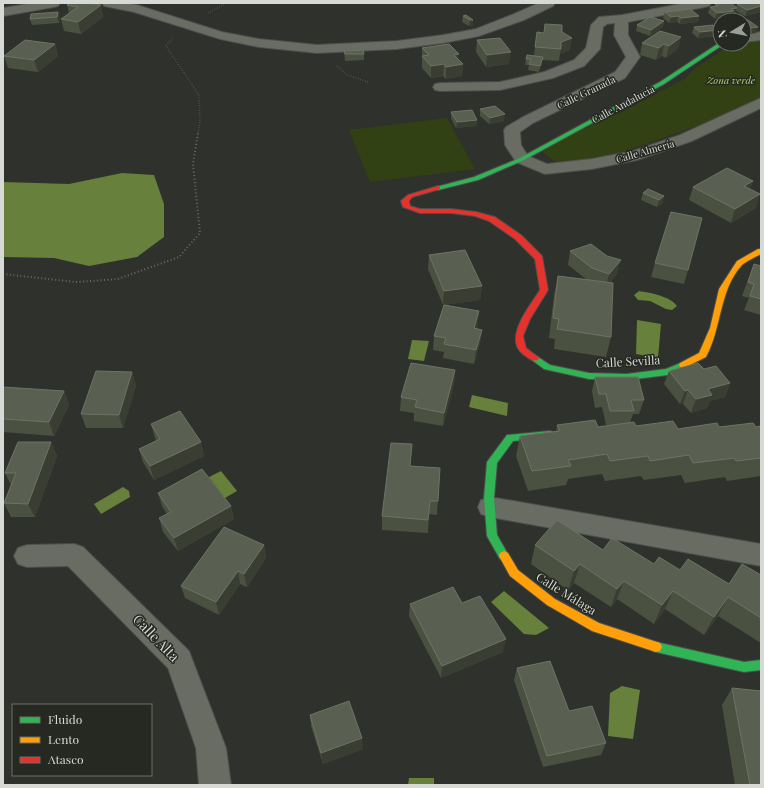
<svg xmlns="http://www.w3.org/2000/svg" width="764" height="788" viewBox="0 0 764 788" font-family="'Playfair Display',serif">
<rect width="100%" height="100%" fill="#2f312d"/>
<!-- green -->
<path fill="#314113" d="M761 40V99L719 118 629 150 586 161 557 163 542 152 577 132 624 111 684 79 697 67 732 44H744V42Z
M447 118 475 169 370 182 349 130Z"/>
<!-- water -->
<path fill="#67803c" d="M122 173 154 175 164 204V237L137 257 89 266 54 258 3 257V182L69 184Z
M639 291C651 293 670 296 677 306L672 310 666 309 650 301 638 300 634 295Z
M637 320 661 324 658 358 636 354Z
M412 340 429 341 424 361 408 359Z
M472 395 508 403 507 416 469 407Z
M221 471 237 491 225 498 209 477Z
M123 487 129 491 130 497 101 514 94 504Z
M504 591 549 628 536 635 524 634 491 602Z
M622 686 640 690 633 739 608 736 610 693Z
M409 778H434V785H408Z"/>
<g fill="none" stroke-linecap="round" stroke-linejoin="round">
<defs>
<path id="street" d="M33 3H60L58 6 54 7 3 16V8Z
M102 3H126L137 5 222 32 259 39 317 45 397 41 443 35 476 29 514 14 539 3H555L553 6 524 20 479 36 443 43 397 49 317 53 259 47 220 39 134 12 104 6Z
M685 3H711L709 6 705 7 628 22V35L640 57 625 78 533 123 520 132 521 145 528 156 547 164 592 159 633 151 680 135 761 98V108L692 141 637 160 592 169 545 174 516 162 505 145 504 130 506 127 523 117 615 72 626 57 614 35 615 23 607 24 603 27 600 49 584 66 553 78 500 90 440 91 435 90 433 87 435 84 440 83 500 82 544 72 574 60 586 48 591 25 599 17 622 15Z
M761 32V40L744 42V34Z
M490 497 761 544V566L490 517 481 514 478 507 481 500Z
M74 544 83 547 189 651 226 748 231 785H199L196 748 168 668 68 566 27 567 18 564 14 556 18 548 27 545Z"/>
<path id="fast" d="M719 43 724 44 664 84 524 160 478 180 438 190 435 188 436 187 474 177 520 158 660 82Z
M535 355 550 365 589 373 627 374 666 369 683 362 687 365 686 367 668 375 627 380 589 379 544 369 532 360 531 358 532 356Z
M550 431 553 432 555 435 553 438 513 441 497 463 494 498 497 535 509 556 508 559 504 561 500 559 487 536 484 498 487 462 507 435Z
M656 642 744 662 761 660V670L744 672 656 652 652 651 650 647 652 643Z"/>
<path id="slow" d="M758 249H761V254C755 257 747 261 742 265 719 290 722 328 706 357L686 367H680L679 365 680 363 699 353 710 328 719 289 737 261Z
M504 551 508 553 518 570 555 599 599 623 660 643 662 647 660 651 656 652 592 631 547 605 510 576 499 556 500 553Z"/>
<path id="jam" d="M438 186 440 187V189L412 197 409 201 410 206 420 209H451L476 212 495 217 521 235 542 256 548 290 530 319 523 336 526 348 539 358 538 360C532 362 529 358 524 355 502 339 530 306 540 290L535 259 515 239 489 221 475 216 451 213H420L403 207 401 201 408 195Z"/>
</defs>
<!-- street casing -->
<use href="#street" stroke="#4d4e4c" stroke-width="2"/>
<!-- fast casing -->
<use href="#fast" stroke="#4d4e4c" stroke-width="2"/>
<!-- slow casing -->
<use href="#slow" stroke="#4d4e4c" stroke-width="2"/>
<!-- jam casing -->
<use href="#jam" stroke="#4d4e4c" stroke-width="2"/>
<!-- path-far1 -->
<path stroke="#686b64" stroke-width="1.5" stroke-dasharray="0.5 2" stroke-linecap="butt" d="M208 13 227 3
M173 38 166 46 199 95 200 121 198 134
M337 66 347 75 368 82"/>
<!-- path -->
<path stroke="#686b64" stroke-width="2" stroke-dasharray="1 2.5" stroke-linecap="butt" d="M3 274 76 282 118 279 179 257 200 233 193 164 198 133"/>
<!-- street -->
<use href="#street" fill="#686c63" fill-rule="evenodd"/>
<!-- fast -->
<use href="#fast" fill="#30b455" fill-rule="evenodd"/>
<!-- slow -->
<use href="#slow" fill="#ff9f0a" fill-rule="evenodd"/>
<!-- jam -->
<use href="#jam" fill="#e5322d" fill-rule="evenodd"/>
</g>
<!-- wall -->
<path fill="#4b5141" d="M761 3V12L745 16 736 11 735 14H733L732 17 715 19 708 13 710 7H714L715 4 736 7 737 4Z
M67 5H101L103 17 81 34 64 31 61 19 69 13Z
M58 12 60 18 59 23 32 25 30 19Z
M665 12 699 16 698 22 680 24 677 22 669 23 663 18Z
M463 16 473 20V26H469L462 22Z
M664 21 663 27 650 36 636 31 637 25Z
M694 27 718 30 717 36 698 38 692 33Z
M660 31 678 49 666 58 662 56 656 60 640 55 642 43Z
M537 32 544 33 562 32 570 50 560 54 559 61 542 60V63L539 72 528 70 529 65H525L526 59 534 56Z
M477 40 509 64 486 67 476 52Z
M55 44 58 56 38 72 8 68 4 56Z
M422 48 458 59 463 64 462 76 446 79 443 76 431 78 422 68Z
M344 51 364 54V60L345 61Z
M480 109 504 121 489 124 480 116Z
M451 112 477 120V126L456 128 451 118Z
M753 181 750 189 756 208 731 223 689 200 693 187Z
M648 189 663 203 657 207 641 200 643 193Z
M570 251 617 274 610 282 611 337 606 357 554 349 555 339 549 338 554 295 558 276 586 279 568 265Z
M429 255 482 286 480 300 443 305 428 269Z
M655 263 688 270 684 284 651 277Z
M754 264 761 266V315L744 310 749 298 742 296Z
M478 325 476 329 482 330 480 343 474 364 443 358 444 352 433 350 434 336Z
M704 369 730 383 725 397 710 401 707 408 691 413 683 404H680L664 384 669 371Z
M455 370 454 384 443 426 414 421V413L400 411 401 397Z
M132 372 136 386 123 428H86L81 414Z
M595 377 644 400 639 414H633L630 423 636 426 678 429 719 427H756L761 426V476L727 481 725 477 685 483 681 475 644 480 641 476 605 481 602 474 568 479 566 485 528 491 516 456 520 436 556 431 557 425 598 427 614 425H606L602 407 595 408 592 391Z
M3 387 64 391 69 405 54 436 3 432Z
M151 424 201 442 204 456 154 480 143 462 139 449 156 441 155 438Z
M51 442 57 456 35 517H11L4 503 11 485 5 473Z
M411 466 440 468 437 515 429 514 428 533 382 530V516Z
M158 493 231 506 234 519 178 551 163 532 159 518 167 514 162 506Z
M264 545 266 558 247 587 240 584 219 615 185 598 181 586Z
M535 545 603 550 654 564 680 570 729 584 761 575V643L718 616 704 635 665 609 654 624 617 599 611 607 574 583 568 590 531 564Z
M410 604 503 652 441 678 409 616Z
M517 668 606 743 601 755 543 767 514 680Z
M732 688 761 785H735L722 705Z
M310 715 363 749 323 764 311 726Z"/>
<!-- shaded-wall -->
<path fill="#3a3e32" d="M101 5 103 17 81 34 78 22Z
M761 5V12L745 16 747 10Z
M737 8 735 14H733L732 17 715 19 717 13 731 9Z
M58 12 60 18 59 23 57 17Z
M678 16 677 22 669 23 671 17Z
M699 16 698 22 680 24 681 18Z
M470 20H473V26H469Z
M664 21 663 27 650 36 651 30Z
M758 27 756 33 744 35V29Z
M718 30 717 36 698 38 700 32Z
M681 37 678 49 666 58 669 46Z
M572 38 570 50 560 54 561 42Z
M55 44 58 56 38 72 34 60Z
M664 44 662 56 656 60 659 48Z
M511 52 509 64 486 67 487 55Z
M459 54 458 65 463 64 462 76 446 79V67L454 55Z
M543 57 542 63 539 72 540 66Z
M444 64 443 76 431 78V66Z
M505 114 504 121 489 124 490 118Z
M477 120V126L456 128 457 122Z
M753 181 748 194 744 186Z
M760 194 756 208 731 223 735 209Z
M664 196 663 203 657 207 659 200Z
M621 260 617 274 606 287 609 274Z
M482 286 480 300 443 305 444 291Z
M479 311 478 325 473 342 474 328Z
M482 330 480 343 474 364 476 350Z
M455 370 454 384 443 426 444 413Z
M132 372 136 386 123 428 119 415Z
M730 383 725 397 710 401 707 408 691 413 696 399 708 389Z
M688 390 683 404H680L685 391Z
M64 391 69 405 54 436 49 422Z
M51 442 57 456 35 517 28 504Z
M201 442 204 456 154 480 150 466Z
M231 506 234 519 178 551 174 538Z
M264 545 266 558 247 587 244 574Z
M580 564 574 583 568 590 574 571Z
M238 571 240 584 219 615 216 602Z
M624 581 617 599 611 607 617 589Z
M673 591 665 609 654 624 662 605Z
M728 597 718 616 704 635 714 617Z
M506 639 503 652 441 678 442 666Z
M362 738 363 749 323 764 321 753Z"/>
<!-- building -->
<path fill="#5a6051" stroke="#6e7365" d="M70 3H86L101 5 78 22 61 19 78 7 67 5Z
M731 3 737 8 731 9 734 11 717 13 710 7 718 6 715 4Z
M742 3H761V6L747 10 737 4Z
M690 9 699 16 681 18 678 16 671 17 665 12Z
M58 12 57 17 30 19 31 14Z
M466 15 473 20H470L463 16Z
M650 17 664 21 651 30 637 25Z
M748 20 758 27 744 29V21Z
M545 24 562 25V32L572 38 561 42V49L535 47 537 32 544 33Z
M713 25 718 30 700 32 694 27Z
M660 31 681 37 669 46 664 44 659 48 642 43Z
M500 38 511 52 487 55 477 40Z
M25 40 55 44 34 60 4 56Z
M449 44 459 54 454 55 463 64 446 67 444 64 431 66 422 56 429 55 422 48Z
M363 50 364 54H345L344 51Z
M527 55 543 57 540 66 529 64 531 59H526Z
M495 106 505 114 490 118 480 109Z
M472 110 477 120 457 122 451 112Z
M727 168 753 181 744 186 760 194 735 209 693 187Z
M648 189 664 196 659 200 643 193Z
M671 212 702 218 688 270 655 263Z
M591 244 607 256 621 260 609 274 592 268 570 251Z
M465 250 482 286 444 291 429 255Z
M754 264 761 266V299L750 296 754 284 748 282Z
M558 276 613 283 611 337 557 329 559 319 553 318Z
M444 305 479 311 474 328 482 330 476 350 444 344 446 338 434 336Z
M411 363 455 370 444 413 415 407 417 400 401 397Z
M698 363 704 369 716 366 730 383 708 389 712 395 696 399 688 390 685 391 669 371Z
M96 371 132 372 119 415 81 414Z
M595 377H638L644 400H631L634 411H610L606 394H599Z
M3 387 64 391 49 422 3 419Z
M180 411 201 442 150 466 139 449 160 439 151 424Z
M595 420 598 427 634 422 636 426 673 421 678 429 717 423 719 427 753 423 756 427 761 426V458L736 461 734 458 693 463 689 455 650 461 648 456 610 461 607 454 568 460 571 466 532 471 520 436 560 431 557 425Z
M18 442H51L28 504 4 503 16 473H5Z
M391 443 412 444 410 466 440 468 438 501H430L428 520 382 516Z
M202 469 231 506 174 538 159 518 171 512 158 493Z
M557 520 603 550 612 538 654 564 659 557 680 570 688 559 729 584 742 564 761 575V618L728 597 714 617 673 591 662 605 624 581 617 589 580 564 574 571 535 545Z
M224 527 264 545 244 574 238 571 216 602 181 586Z
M453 587 462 603 480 596 506 639 442 666 410 604Z
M550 661 569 711 592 706 606 743 547 756 517 668Z
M732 688 761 691V785H750Z
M349 701 362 738 321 753 310 715Z"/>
<g text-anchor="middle" stroke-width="3" stroke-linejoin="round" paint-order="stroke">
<!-- far-park labels -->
<g font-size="10" font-style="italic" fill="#aed671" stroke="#252921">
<text x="731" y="84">Zona verde</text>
</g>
<!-- far-street labels -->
<g font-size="10" fill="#d6d9d4" stroke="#252921">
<text transform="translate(586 92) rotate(-26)" y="4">Calle Granada</text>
<text transform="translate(623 104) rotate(-28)" y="4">Calle Andalucía</text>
<text transform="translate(645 151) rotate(-16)" y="4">Calle Almería</text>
</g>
<!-- street labels -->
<g font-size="12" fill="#d6d9d4" stroke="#252921">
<text transform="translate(628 362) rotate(-3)" y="4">Calle Sevilla</text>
<text transform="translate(566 594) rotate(32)" y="4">Calle Málaga</text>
</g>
<!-- near-street labels -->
<g font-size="14" fill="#d6d9d4" stroke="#252921">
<text transform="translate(156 638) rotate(46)" y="5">Calle Alta</text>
</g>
</g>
<!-- border -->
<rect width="764" height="788" fill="none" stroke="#d6d9d4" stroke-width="8"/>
<!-- legend -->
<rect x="12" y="704" width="140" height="72" fill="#252921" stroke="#6c6f69"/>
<rect x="20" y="717" width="20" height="6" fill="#30b455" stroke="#6c6f69"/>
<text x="48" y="724" font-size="12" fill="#d6d9d4">Fluido</text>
<rect x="20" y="737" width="20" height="6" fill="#ff9f0a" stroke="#6c6f69"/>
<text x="48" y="744" font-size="12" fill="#d6d9d4">Lento</text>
<rect x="20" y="757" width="20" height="6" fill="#e5322d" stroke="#6c6f69"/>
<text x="48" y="764" font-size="12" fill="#d6d9d4">Atasco</text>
<!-- north arrow -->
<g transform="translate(732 32) rotate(260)"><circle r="19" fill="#252921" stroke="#6c6f69"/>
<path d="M0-3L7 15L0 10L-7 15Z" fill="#9c9e9a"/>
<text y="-6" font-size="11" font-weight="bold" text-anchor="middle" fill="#d6d9d4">N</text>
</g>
</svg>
